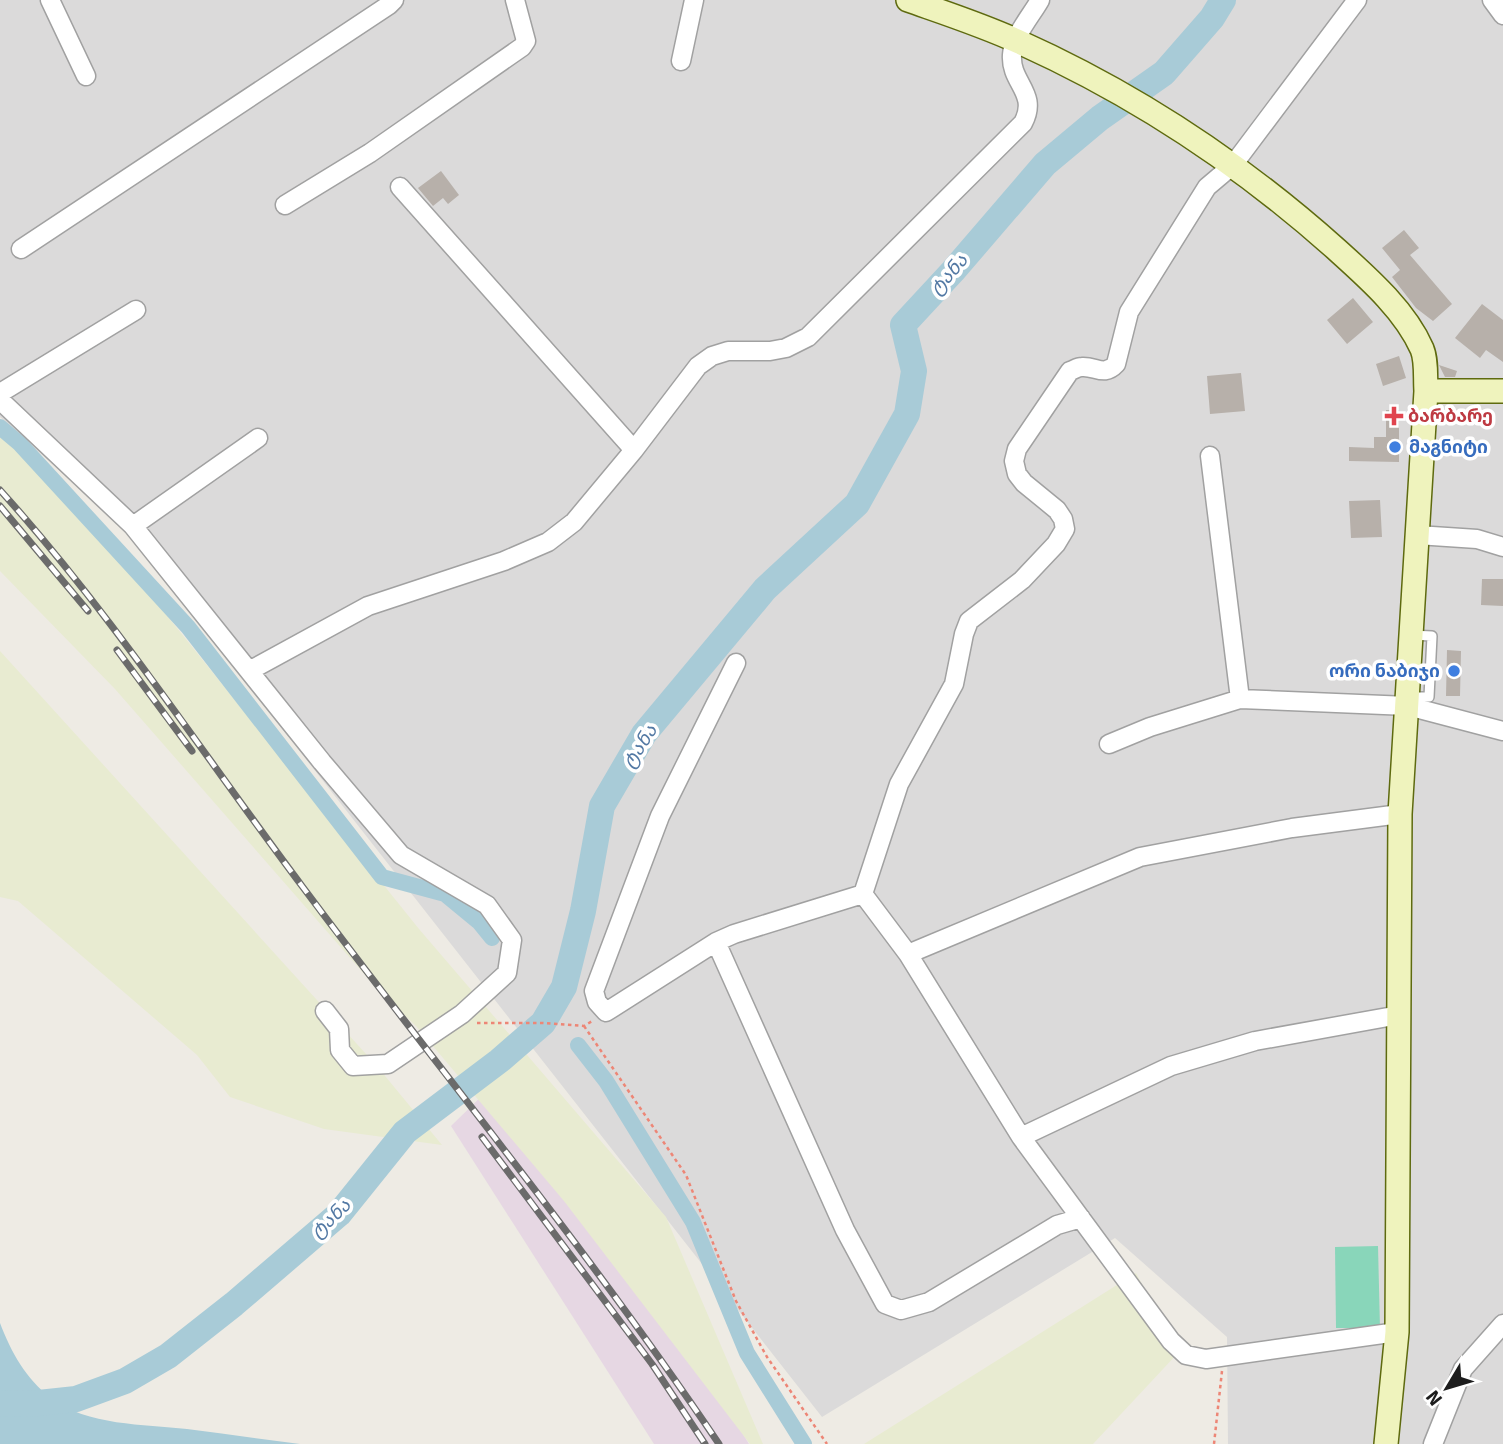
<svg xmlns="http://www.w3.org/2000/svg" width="1503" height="1444" viewBox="0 0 1503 1444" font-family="Signika,'Noto Sans Georgian',sans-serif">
<rect width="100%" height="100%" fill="#eeebe4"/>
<!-- residential -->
<path fill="#dbdada" d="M0 0H1503V1444H1228L1227 1337 1115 1238 822 1417 127 531 0 417Z"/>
<!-- industrial -->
<path fill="#e6d7e3" d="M492 1086 705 1371 749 1444H654L451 1126Z"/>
<!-- farmland -->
<path fill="#e8ebd1" d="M0 429 78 505 419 929 666 1217 763 1444H750L564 1201 416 1026 379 991 115 689 0 571Z
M0 651 376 1065 442 1145 324 1129 230 1097 197 1055 18 901 0 897Z
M1136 1273 1178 1353 1093 1444H864Z"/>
<!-- pitch -->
<path fill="#89d6ba" d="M1378 1246 1380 1328H1336L1335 1247Z"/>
<!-- water -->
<path fill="#a8cbd7" d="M0 1323C11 1352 26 1379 51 1398 87 1426 144 1424 187 1429 225 1434 262 1439 300 1444H0Z"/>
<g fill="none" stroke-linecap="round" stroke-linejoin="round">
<!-- canal -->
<path stroke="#a8cbd7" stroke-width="16" d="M0 427 20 444 188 627 382 877 445 894 479 922 492 938
M578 1045 606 1081 693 1222 747 1353 804 1444"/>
<!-- river -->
<path stroke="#a8cbd7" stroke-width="26" d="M0 1403 29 1404 76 1399 125 1381 168 1356 234 1304 339 1214 405 1132 499 1061 543 1023 564 987 583 911 602 806 644 734 765 589 857 504 907 414 914 371 903 325 953 271 1045 164 1100 118 1164 73 1212 18 1223 0"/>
</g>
<!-- building -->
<path fill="#b7b0aa" d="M441 171 459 195 448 204 443 198 433 206 418 188Z
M1404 230 1419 248 1410 255 1452 304 1433 321 1416 308 1392 277 1400 270 1382 248Z
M1353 298 1373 322 1347 344 1327 320Z
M1482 304 1503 320V362L1486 350 1480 358 1455 338Z
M1399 356 1406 378 1383 386 1376 364Z
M1439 365 1457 371 1455 377H1445Z
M1241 373 1245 411 1210 414 1207 376Z
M1386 410H1399V462L1349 461V447L1374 448V437H1386Z
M1380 500 1382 537 1351 538 1349 501Z
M1482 579H1503V606L1481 605Z
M1447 650 1461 651 1460 696H1446Z"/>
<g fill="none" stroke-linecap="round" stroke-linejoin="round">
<defs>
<path id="service" d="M1408 697H1429L1432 636 1411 635"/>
<path id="minor" d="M50 0 86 76
M1357 0 1233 165 1207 187 1129 312 1116 364C1104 377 1096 366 1082 367 1077 367 1074 370 1070 371L1017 449 1014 461 1017 474 1024 483 1057 510 1063 519 1065 529 1056 544 1022 580 969 621 964 634 954 684 899 784 863 894 908 954 1021 1137 1171 1341 1186 1355 1206 1359 1397 1332
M1492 0 1503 15
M681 61 694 0
M400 187 634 450
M285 205 370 153 522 47 526 41 515 0
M21 249 389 5 394 0
M0 393 136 310
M0 400 133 526 322 762 401 855 487 905 512 940 507 973 462 1014 388 1064 353 1066 340 1050 339 1029 325 1011
M1210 456 1240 699 1408 706 1503 731
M133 526 258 438
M1417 535 1477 539 1503 547
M736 663 660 816 594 991 597 1002 606 1012 716 942 734 934 863 894
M249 671 368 606 504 561 548 542 574 522 634 450 698 366 712 356 728 351H770L786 348 808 337 1023 123C1039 93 1010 83 1012 55 1013 36 1031 16 1040 0
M1109 744 1150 727 1240 699
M716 942 845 1230 885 1304 901 1310 929 1302 1057 1225 1081 1218
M908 954 1140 857 1292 828 1400 814
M1021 1137 1171 1066 1255 1041 1399 1015
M1433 1444 1463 1369 1503 1324"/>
<path id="secondary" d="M908 0C945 13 982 25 1017 41 1133 93 1242 165 1336 249 1367 277 1405 310 1422 349 1427 361 1425 378 1426 391L1400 814 1397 1332 1386 1444
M1426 391H1503"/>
</defs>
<!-- service casing -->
<use href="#service" stroke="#a1a1a1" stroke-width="12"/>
<!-- minor casing -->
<use href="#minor" stroke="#a1a1a1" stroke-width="21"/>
<!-- secondary casing -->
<use href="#secondary" stroke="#5e6a0f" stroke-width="26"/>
<!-- path -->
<path stroke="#ed8676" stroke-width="2.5" stroke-dasharray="3.5 3.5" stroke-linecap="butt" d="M477 1023H543L584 1026 594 1020
M584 1026 686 1175 736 1301 767 1357 827 1444
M1214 1444 1222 1371"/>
<!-- service -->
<use href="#service" stroke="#fff" stroke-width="9"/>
<!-- minor -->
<use href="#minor" stroke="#fff" stroke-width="18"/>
<!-- secondary -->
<use href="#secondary" stroke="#eff3bd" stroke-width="23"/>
<defs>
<path id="rail" d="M0 490C112 614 202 753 302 886 441 1072 589 1251 719 1444
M0 506 88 611
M117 650 192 751
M482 1137 652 1364 705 1444"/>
</defs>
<!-- rail casing -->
<use href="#rail" stroke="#6b6b6b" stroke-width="7"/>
<!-- rail -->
<use href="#rail" stroke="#fff" stroke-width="4.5" stroke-dasharray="13" stroke-linecap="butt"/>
</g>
<!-- markers -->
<path fill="#e0444e" stroke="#fff" stroke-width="2.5" d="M1390.5 405.5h7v7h7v7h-7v7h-7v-7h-7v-7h7z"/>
<g fill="#3f7fe0" stroke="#fff" stroke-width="2.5">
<circle cx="1395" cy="447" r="7"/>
<circle cx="1454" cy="671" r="7"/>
</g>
<g text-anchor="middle" stroke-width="7" stroke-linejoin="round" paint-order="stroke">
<!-- health labels -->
<g font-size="18" font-weight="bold" fill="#be3a42" stroke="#fff" text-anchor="start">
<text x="1408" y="422">ბარბარე</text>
</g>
<!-- shop labels -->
<g font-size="18" font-weight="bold" fill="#366cbe" stroke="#fff" text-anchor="start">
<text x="1409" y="453">მაგნიტი</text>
<text x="1440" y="677" text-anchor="end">ორი ნაბიჯი</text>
</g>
<!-- water labels -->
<g font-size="19" font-style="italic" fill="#5379a4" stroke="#fff">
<text transform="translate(948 274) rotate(-49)" y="7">ტანა</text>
<text transform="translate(639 746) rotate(-57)" y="7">ტანა</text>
<text transform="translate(330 1218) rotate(-44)" y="7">ტანა</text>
</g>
</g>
<!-- north arrow -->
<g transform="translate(1447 1388) rotate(232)" stroke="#ffffff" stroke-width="5" paint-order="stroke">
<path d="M0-5L12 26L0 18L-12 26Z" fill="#1d1d1d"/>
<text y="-10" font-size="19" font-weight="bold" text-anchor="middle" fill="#1d1d1d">N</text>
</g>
</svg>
